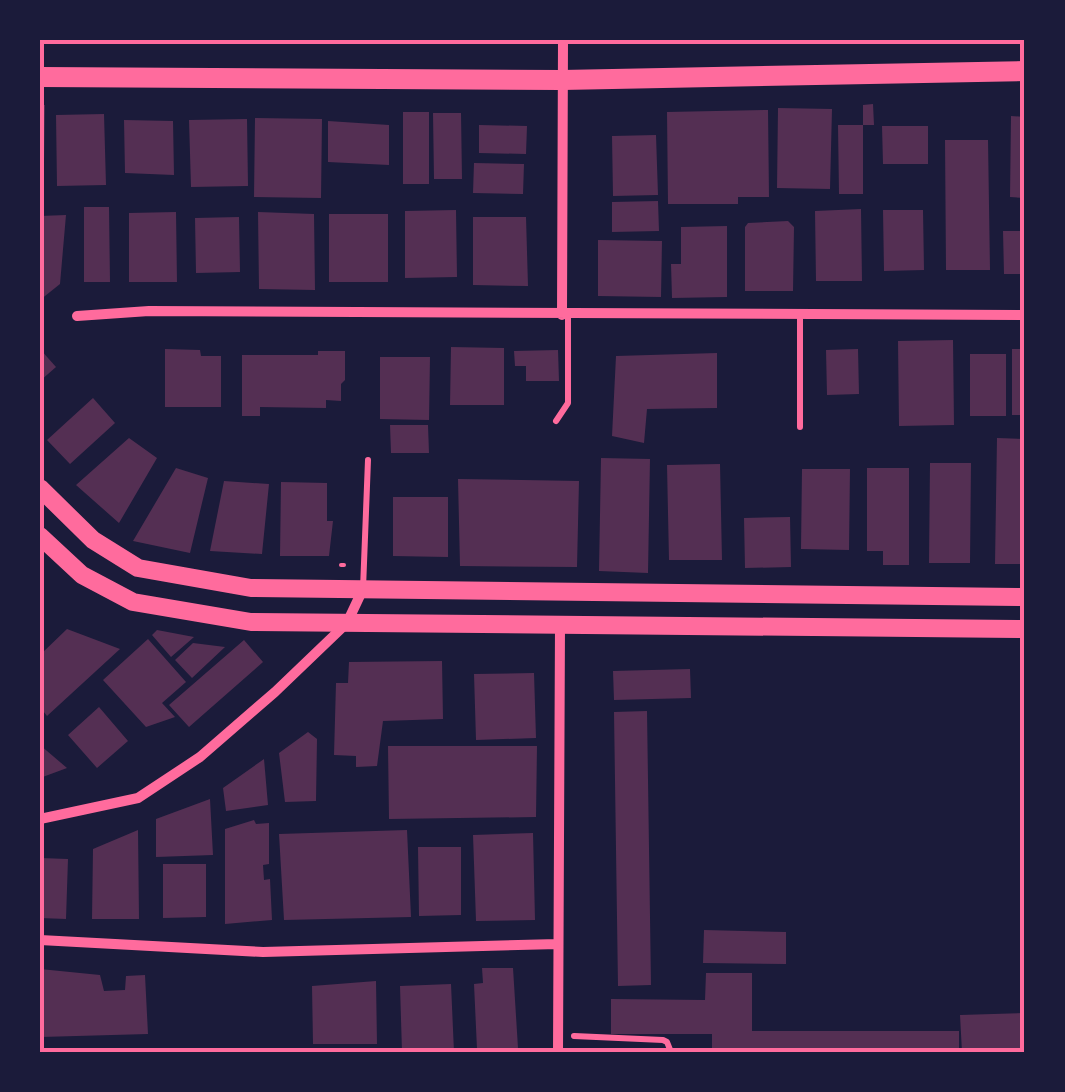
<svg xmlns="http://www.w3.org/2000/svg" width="1065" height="1092" viewBox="0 0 1065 1092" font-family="'Archivo Narrow',sans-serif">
<rect width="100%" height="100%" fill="#1b1b3a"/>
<!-- building -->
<path fill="#542f53" d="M873 104 874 125H863V105Z
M40 105H45L44 163H40Z
M778 108 832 109 830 189 777 188Z
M768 110 769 197H738V204H668L667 112Z
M403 112H429V184H403Z
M433 113H461L462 179H434Z
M104 114 106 185 57 186 56 115Z
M1011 116 1025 117V198L1010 197Z
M255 118 322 119 321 198 254 197Z
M247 119 248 186 191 187 189 120Z
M124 120 173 121 174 175 125 173Z
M328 121 389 125V165L328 162Z
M479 125 527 126 526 154 479 153Z
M838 125H863V194H839Z
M882 126H928V164H883Z
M656 135 658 195 613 196 612 136Z
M945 140H988L990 270H946Z
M474 163 524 164 523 194 473 193Z
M658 201 659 231 612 232V202Z
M84 207H109L110 282H84Z
M861 209 862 281H816L815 211Z
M456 210 457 277 405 278V211Z
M883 210H923L924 270 884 271Z
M176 212 177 282H129V213Z
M258 212 314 214 315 290 259 289Z
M329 214H388V282H329Z
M66 215 60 284 40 300V216Z
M239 217 240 272 196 273 195 218Z
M473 217H526L528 286 473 285Z
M788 221 794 227 793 291H745V227L748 223Z
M727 226V297L672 298 671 264H681V227Z
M1003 231H1025V274H1004Z
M598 240 662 241 661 297 598 296Z
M953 340 954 425 899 426 898 341Z
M451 347 504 348V405H450Z
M40 349 56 367 40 381Z
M165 349 200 350 201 356H221V407H165Z
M858 349 859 394 827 395 826 350Z
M1012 349H1025V415H1012Z
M558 350 559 381H526V366H515L514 351Z
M318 351H345V380L341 384V401L326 400V408L260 407V416H242V355H318Z
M717 353V408L647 409 644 443 612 436 616 356Z
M970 354H1006V416H970Z
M380 357H430L429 420 380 419Z
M93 398 115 423 70 464 47 440Z
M390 425H428L429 453H391Z
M129 438 157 458 119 523 76 485Z
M997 438 1025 439V564H995Z
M601 458 650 459 648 573 599 571Z
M930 463H971L970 563H929Z
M720 464 722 560H669L667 465Z
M176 468 208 478 190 553 133 541Z
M867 468H909V565H883V551H867Z
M802 469H850L849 550 801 549Z
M458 479 579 481 577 567 460 566Z
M224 481 269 484 262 554 210 551Z
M281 482 327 483V521H333L329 556H280Z
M393 497H448V557L393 556Z
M790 517 791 567 745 568 744 518Z
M67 629 120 649 47 716 40 707V655Z
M157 630 194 637 171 657 152 635Z
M148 639 186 682 162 703 175 717 146 727 103 680Z
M244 640 263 662 189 727 169 705Z
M193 643 225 647 192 678 175 660Z
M442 661 443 719 383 721 377 766 356 767V756L334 755 336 683H348L349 662Z
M690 669 691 698 614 700 613 671Z
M534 673 536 738 476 740 474 674Z
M99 707 128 741 97 768 68 735Z
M647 711 651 985 618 986 614 712Z
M308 732 317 739 316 801 285 802 279 753Z
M40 745 67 768 40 778Z
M388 746H537L536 817 389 819Z
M264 759 268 805 226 811 223 788Z
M210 799 213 855 156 857V819Z
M254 820 256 824 269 823V864L263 865 264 880 270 879 272 920 225 924V829Z
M138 830 139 919H92L93 849Z
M407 830 411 917 284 920 279 834Z
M533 833 535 920 476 921 473 835Z
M418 847H461V915L419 916Z
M40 858 68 859 66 919 40 918Z
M163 864H206V917L163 918Z
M704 930 786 932V964L703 963Z
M482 968H513L518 1048 477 1049 474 984 483 983Z
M40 969 100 975 104 991 125 990 126 976 145 975 148 1034 41 1037Z
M706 973H752V1031H959V1052H712V1034H611V999L705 1000Z
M376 981 377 1044H313L312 986Z
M451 984 454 1052H402L400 986Z
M1025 1013V1052H962L960 1015Z"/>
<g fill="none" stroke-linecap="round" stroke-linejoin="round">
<!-- path -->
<path stroke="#ff6b9d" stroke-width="4" d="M341 565H344"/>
<!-- service -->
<path stroke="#ff6b9d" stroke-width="6" d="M556 421 568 403V315
M800 427V315
M363 589 368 460
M574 1036 663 1040 667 1042 671 1052"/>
<!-- minor -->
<path stroke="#ff6b9d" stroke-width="10" d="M562 315 563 40
M77 316 149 311 1025 315
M40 819 138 798 200 757 275 692 347 623 363 589
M40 940 263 952 558 944
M558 1052 560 625"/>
<!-- tertiary -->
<path stroke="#ff6b9d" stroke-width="18" d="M40 488 93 540 138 568 251 588 1025 597
M40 536 82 575 133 602 251 622 1025 629"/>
<!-- secondary -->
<path stroke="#ff6b9d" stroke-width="20" d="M40 77 562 80 1025 71"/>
</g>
<!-- border -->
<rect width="1065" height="1092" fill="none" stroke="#1b1b3a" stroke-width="85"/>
<rect x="42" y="42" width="980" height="1008" fill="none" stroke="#ff6b9d" stroke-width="4"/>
</svg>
